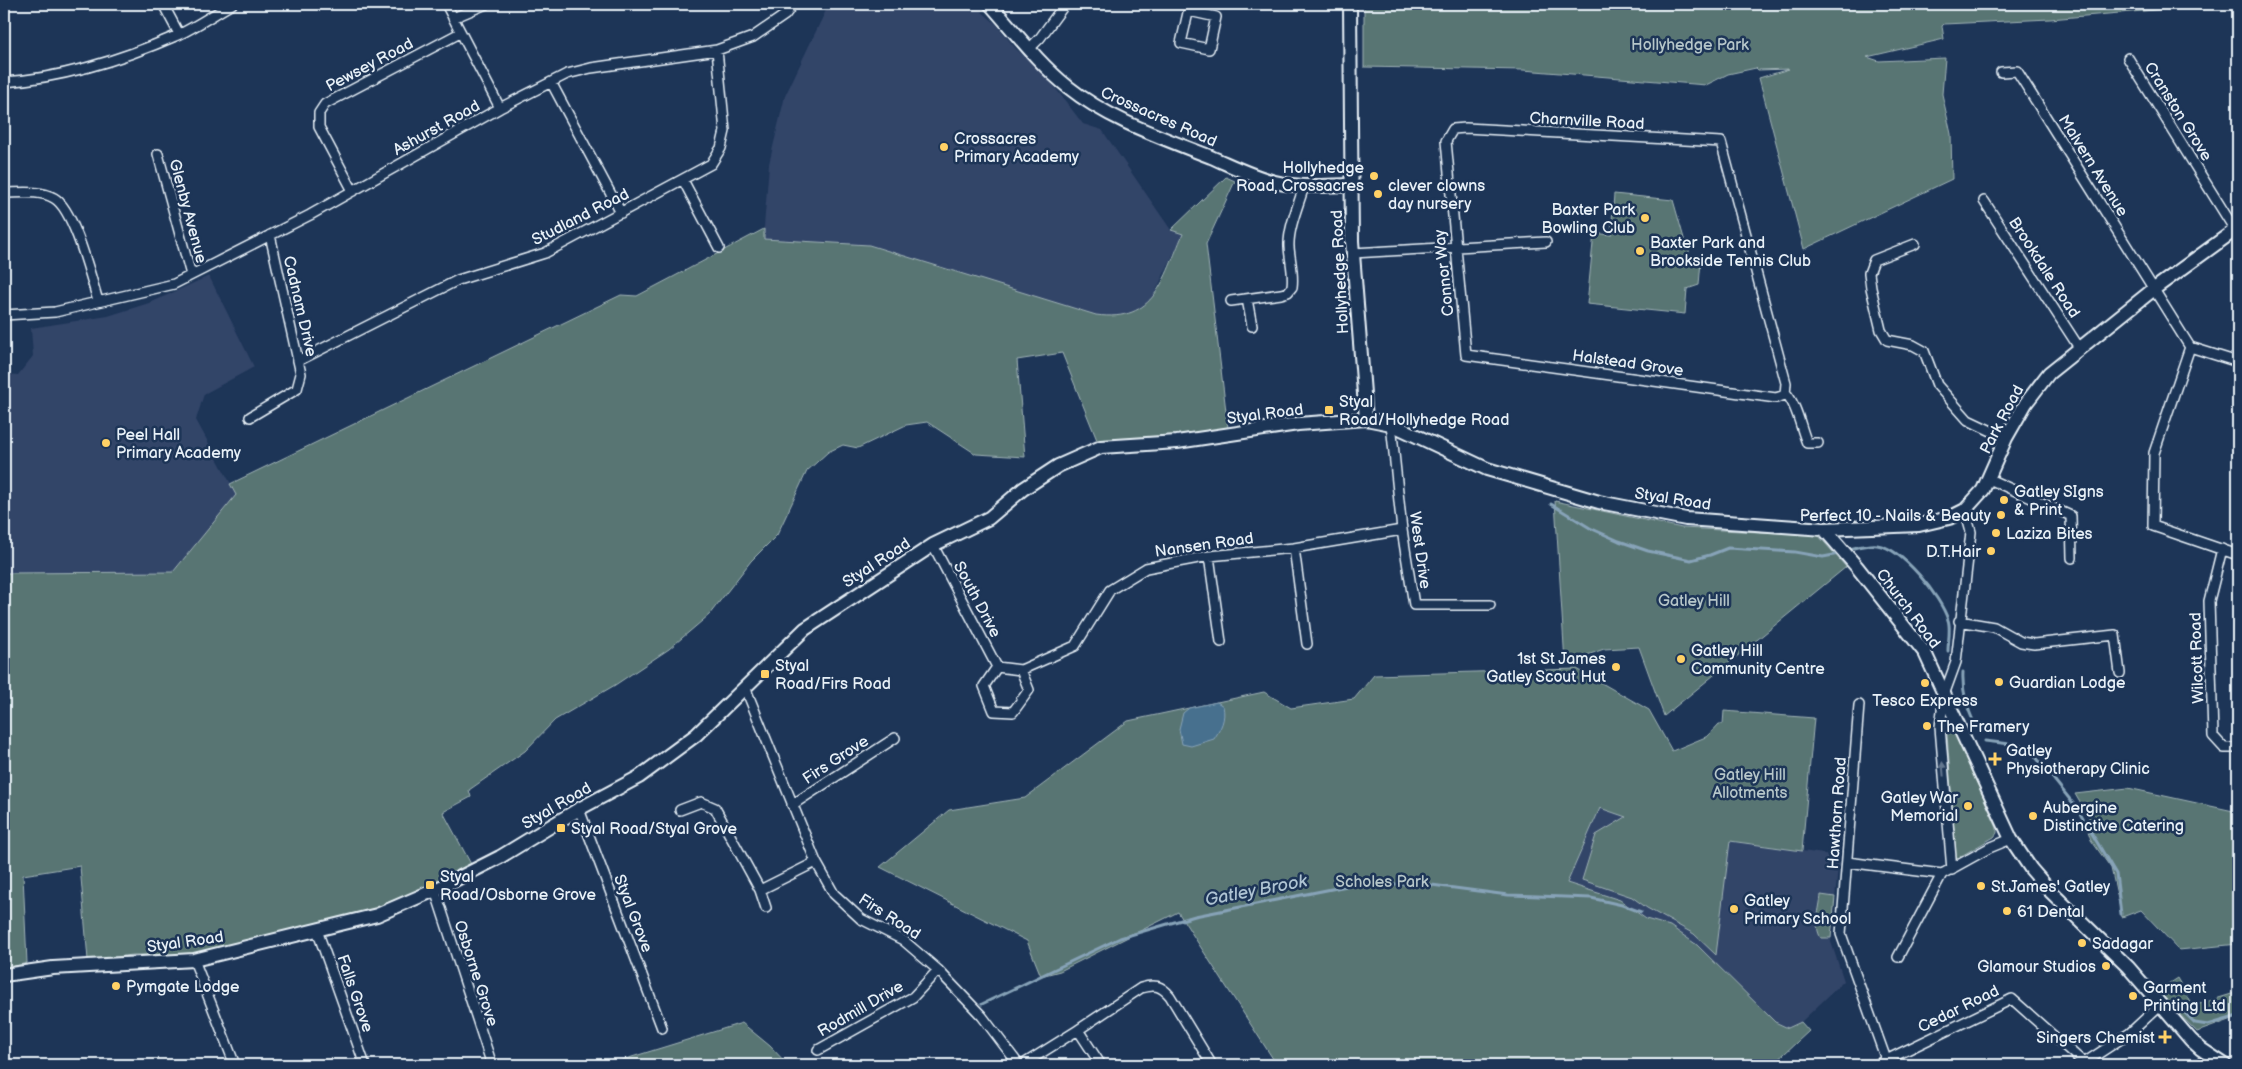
<svg xmlns="http://www.w3.org/2000/svg" width="2242" height="1069" viewBox="0 0 2242 1069" font-family="'Balsamiq Sans',sans-serif">
<rect width="100%" height="100%" fill="#1d3557"/>
<filter id="ink" filterUnits="userSpaceOnUse"><feTurbulence type="fractalNoise" baseFrequency=".02" numOctaves="2"/><feDisplacementMap in="SourceGraphic" scale="10" xChannelSelector="R" yChannelSelector="G"/><feConvolveMatrix kernelMatrix="1 2 1 2 8 2 1 2 1" color-interpolation-filters="sRGB"/></filter>
<g filter="url(#ink)">
<!-- built -->
<path fill="#324468" d="M829 4H973L996 24 1016 49 1043 72 1083 124 1102 130 1171 230 1183 234 1151 301 1140 309 1129 314 1107 317 1096 315 869 245 763 239 769 164 785 96Z
M209 276 254 367 204 394 196 420 237 495 173 572 4 573V374L18 375 33 356 31 328 108 316 152 302Z
M1600 808 1675 834 1839 856 1831 942 1844 981 1801 1022 1788 1028 1775 1022 1697 945 1670 926 1646 919 1620 900 1567 883Z"/>
<!-- green -->
<path fill="#587573" stroke="#a0b3b6" d="M1364 4H2224L2050 19 1944 24 1942 26 1944 39 1867 57 1879 61 1945 58 1942 94 1951 134 1952 179 1804 249 1759 78 1789 69 1758 70 1756 68 1728 74 1706 85 1523 70 1364 67Z
M1226 177 1235 181 1206 244 1228 428 1159 437 1097 440 1062 353 1017 360 1025 457 976 454 927 422 906 425 858 448 843 445 828 452 807 471 777 535 751 561 709 615 669 649 615 685 555 720 525 751 469 790 471 797 443 812 472 866 381 908 192 955H133L88 960 80 866 23 875 27 963 4 969V573L173 572 236 495 230 484 621 295 637 296 764 229V239L869 245 1096 315C1156 323 1163 279 1183 234L1171 230Z
M1614 194 1673 200 1685 242 1690 243 1688 259 1701 261 1699 285 1687 289 1685 314 1587 304 1594 233 1611 235Z
M1555 501 1682 528 1818 535 1846 567 1664 716 1639 647 1604 649 1565 663Z
M1577 669 1649 710 1672 751 1708 736 1719 724H1723L1724 711 1814 718 1802 851 1730 841 1716 955 1694 934 1647 908 1632 897 1582 880 1596 835 1626 817 1600 808 1567 883 1620 900 1646 919 1670 926 1697 945 1775 1022 1788 1028 1801 1022 1809 1031 1772 1065H1277L1178 912 1060 971 1041 976 1027 941 880 867 949 810 1025 798 1128 721 1264 692 1291 708 1354 699 1374 675Z
M1954 731 1997 828V833L1994 837 1956 859 1947 734Z
M2128 788 2238 812V944L2179 950 2141 910 2122 917 2111 868 2091 840 2088 831 2095 828 2075 794Z
M1821 895 1835 897 1831 938H1821C1813 926 1820 909 1821 895Z
M2177 978 2193 1006 2238 992V1017L2197 1032 2157 991Z
M742 1023 770 1046 788 1065H606Z"/>
<!-- water -->
<path fill="#466f8e" stroke="#87a3b8" d="M1217 702 1223 706C1226 719 1221 728 1214 739L1191 746 1182 744 1179 729 1183 713 1189 708Z"/>
<g fill="none" stroke-linecap="round" stroke-linejoin="round">
<!-- stream -->
<path stroke="#87a3b8" stroke-width="3" d="M1551 504 1590 528 1619 541 1648 551 1691 560 1710 555 1728 548 1795 552 1823 557 1839 554
M1850 549C1858 547 1869 544 1877 545 1902 548 1941 597 1948 620 1951 628 1948 641 1948 651
M1963 672C1962 693 1967 708 1976 727
M1985 741 2027 746 2076 807 2116 874 2121 914
M2173 1001 2195 1023 2208 1025 2238 1016
M982 1004 1120 938 1195 916 1357 884H1424L1508 895 1591 898 1622 905 1641 912"/>
<defs>
<path id="street" d="M163 4 179 34
M446 4 500 108
M1189 11 1216 17 1209 49 1181 43 1190 4
M453 18 486 4
M1030 48 1040 38 1065 4
M2128 58 2235 230
M2001 72 2017 71 2190 347 2154 453 2153 526 2238 555
M4 82C64 78 123 59 178 35 197 26 214 14 232 4
M551 82 621 213
M1466 128 1721 142 1786 383 1785 395 1776 398 1466 355 1446 141 1453 129Z
M158 154 191 275
M683 180 719 248
M353 191 319 127V113L325 104 460 33
M4 193C19 193 40 190 54 198 74 209 91 278 98 301
M1984 201 2080 349
M1915 244 1874 260 1869 273 1871 288 1881 330 1887 340 1913 345 1924 351 1937 385 1968 420 2006 438
M1353 253 1546 242
M1247 299 1252 326
M1231 301 1281 294 1288 292 1292 287C1294 273 1290 261 1289 247 1288 228 1299 204 1304 186
M4 315 55 312 174 284 310 215 500 108 567 74 591 68 717 50 753 37 785 15 793 4
M2190 347 2238 362
M298 361 458 280 545 253 711 164 721 148 725 131 717 50
M1785 392C1797 405 1800 426 1807 443H1818
M250 417 297 389 301 374 270 235
M1391 424 1402 530 1414 605H1490
M1989 479 2071 516 2072 558
M933 545 997 667
M1294 548 1307 644
M2222 549 2209 601 2213 736 2224 748H2238
M1209 556 1221 642
M1959 621 1994 627 2021 642 2034 644 2115 635 2120 673
M997 667 1021 670 1029 690 1013 712 994 711 984 686Z
M1021 670 1075 646 1110 590 1146 568 1209 556 1294 548 1402 530
M745 687 816 862 834 894 861 919 903 940 938 970 982 1016 1019 1065
M1859 705 1841 934 1888 1065
M792 805 895 738
M579 809 662 1028
M680 810 701 802 715 808 760 890 816 862
M1847 862 1942 874
M1952 870 1940 727 1944 695 1956 662 1971 532 1965 510
M435 890 492 1065
M760 890 766 908
M317 930 365 1065
M1898 957 1942 874 1989 848 2011 839
M194 960 235 1065
M818 1050 913 997 938 970
M1022 1065 1078 1030
M1101 1065 1078 1030 1141 988C1154 984 1161 985 1170 996L1212 1065
M1876 1065 2012 999 2084 1063
M2081 1065 2130 1033 2160 1005"/>
<path id="secondary" d="M990 4C1015 32 1039 64 1068 87 1109 120 1163 138 1211 157 1232 166 1254 177 1275 182 1300 188 1327 186 1351 185
M1350 4 1352 241 1366 419
M1824 529 1857 567 1925 653 2011 839 2031 869 2051 892 2128 967 2191 1040 2201 1049 2225 1065
M4 975 53 968 194 960 377 915 435 890 500 857 579 809 639 777 696 735 805 629 933 545 989 518 1023 489 1058 466 1101 447 1177 442 1298 424 1366 419 1391 424 1487 469 1599 502 1686 519 1824 529 1919 525 1949 518 1965 510 1983 490 2006 438 2026 403 2049 373 2154 289 2238 228"/>
</defs>
<!-- street casing -->
<use href="#street" stroke="#e8f1f8" stroke-width="12"/>
<!-- secondary casing -->
<use href="#secondary" stroke="#e8f1f8" stroke-width="16"/>
<!-- street -->
<use href="#street" stroke="#1d3557" stroke-width="9"/>
<!-- secondary -->
<use href="#secondary" stroke="#1d3557" stroke-width="12"/>
</g>
<!-- one-way arrows -->
<defs><path id="oneway-solid" d="M-6-.8H1V-3.2L6.5 0L1 3.2V.8H-6Z" transform="scale(1.25)"/></defs>
<use fill="#64778f" href="#oneway-solid" transform="translate(1943 769) rotate(-95)"/>
</g>
<!-- markers -->
<g fill="#ffd166" stroke="#1d3557" stroke-width="2">
<circle cx="944" cy="147" r="5"/>
<circle cx="1374" cy="176" r="5"/>
<circle cx="1378" cy="194" r="5"/>
<circle cx="1645" cy="218" r="5"/>
<circle cx="1640" cy="251" r="5"/>
<rect x="1324" y="405" width="10" height="10" rx="2.5"/>
<circle cx="106" cy="443" r="5"/>
<circle cx="2004" cy="500" r="5"/>
<circle cx="2001" cy="515" r="5"/>
<circle cx="1996" cy="533" r="5"/>
<circle cx="1991" cy="551" r="5"/>
<circle cx="1681" cy="659" r="5"/>
<circle cx="1616" cy="667" r="5"/>
<rect x="760" y="669" width="10" height="10" rx="2.5"/>
<circle cx="1999" cy="682" r="5"/>
<circle cx="1925" cy="683" r="5"/>
<circle cx="1927" cy="726" r="5"/>
<path d="M1992.5 751.5h5v5h5v5h-5v5h-5v-5h-5v-5h5z"/>
<circle cx="1968" cy="806" r="5"/>
<circle cx="2033" cy="816" r="5"/>
<rect x="556" y="823" width="10" height="10" rx="2.5"/>
<rect x="425" y="880" width="10" height="10" rx="2.5"/>
<circle cx="1981" cy="886" r="5"/>
<circle cx="1734" cy="909" r="5"/>
<circle cx="2007" cy="911" r="5"/>
<circle cx="2082" cy="943" r="5"/>
<circle cx="2106" cy="966" r="5"/>
<circle cx="116" cy="986" r="5"/>
<circle cx="2133" cy="996" r="5"/>
<path d="M2162.5 1029.5h5v5h5v5h-5v5h-5v-5h-5v-5h5z"/>
</g>
<g text-anchor="middle" stroke-width="5" stroke-linejoin="round" paint-order="stroke">
<!-- park labels -->
<g font-size="16" fill="#b6c6c9" stroke="#1d3557">
<text x="1690" y="50">Hollyhedge Park</text>
<text x="1694" y="606">Gatley Hill</text>
<text x="1750" y="780">Gatley Hill<tspan x="1750" dy="18">Allotments</tspan></text>
<text x="1382" y="887">Scholes Park</text>
</g>
<!-- street labels -->
<g font-size="16" fill="#e8f1f8" stroke="#1d3557">
<text transform="translate(369 64) rotate(-28)" y="6">Pewsey Road</text>
<text transform="translate(2179 111) rotate(58)" y="6">Cranston Grove</text>
<text transform="translate(1159 116) rotate(24)" y="6">Crossacres Road</text>
<text transform="translate(1587 120) rotate(3)" y="6">Charnville Road</text>
<text transform="translate(436 127) rotate(-29)" y="6">Ashurst Road</text>
<text transform="translate(2094 165) rotate(58)" y="6">Malvern Avenue</text>
<text transform="translate(189 211) rotate(75)" y="6">Glenby Avenue</text>
<text transform="translate(580 216) rotate(-27)" y="6">Studland Road</text>
<text transform="translate(2045 267) rotate(57)" y="6">Brookdale Road</text>
<text transform="translate(1339 272) rotate(-93)" y="6">Hollyhedge Road</text>
<text transform="translate(1443 273) rotate(-96)" y="6">Connor Way</text>
<text transform="translate(301 306) rotate(77)" y="6">Cadnam Drive</text>
<text transform="translate(1628 362) rotate(8)" y="6">Halstead Grove</text>
<text transform="translate(1265 413) rotate(-7)" y="6">Styal Road</text>
<text transform="translate(2001 419) rotate(-62)" y="6">Park Road</text>
<text transform="translate(1673 498) rotate(9)" y="6">Styal Road</text>
<text transform="translate(1204 544) rotate(-8)" y="6">Nansen Road</text>
<text transform="translate(1421 550) rotate(82)" y="6">West Drive</text>
<text transform="translate(876 562) rotate(-33)" y="6">Styal Road</text>
<text transform="translate(978 599) rotate(62)" y="6">South Drive</text>
<text transform="translate(1909 608) rotate(53)" y="6">Church Road</text>
<text transform="translate(2196 658) rotate(-92)" y="6">Wilcott Road</text>
<text transform="translate(835 759) rotate(-33)" y="6">Firs Grove</text>
<text transform="translate(556 805) rotate(-30)" y="6">Styal Road</text>
<text transform="translate(1836 813) rotate(-86)" y="6">Hawthorn Road</text>
<text transform="translate(634 913) rotate(69)" y="6">Styal Grove</text>
<text transform="translate(890 916) rotate(33)" y="6">Firs Road</text>
<text transform="translate(185 941) rotate(-8)" y="6">Styal Road</text>
<text transform="translate(477 973) rotate(72)" y="6">Osborne Grove</text>
<text transform="translate(356 993) rotate(71)" y="6">Falls Grove</text>
<text transform="translate(860 1008) rotate(-30)" y="6">Rodmill Drive</text>
<text transform="translate(1958 1008) rotate(-26)" y="6">Cedar Road</text>
</g>
<!-- poi labels -->
<g font-size="16" fill="#e8f1f8" stroke="#1d3557" text-anchor="start">
<text x="954" y="144">Crossacres<tspan x="954" dy="18">Primary Academy</tspan></text>
<text x="1364" y="173" text-anchor="end">Hollyhedge<tspan x="1364" dy="18">Road, Crossacres</tspan></text>
<text x="1388" y="191">clever clowns<tspan x="1388" dy="18">day nursery</tspan></text>
<text x="1635" y="215" text-anchor="end">Baxter Park<tspan x="1635" dy="18">Bowling Club</tspan></text>
<text x="1650" y="248">Baxter Park and<tspan x="1650" dy="18">Brookside Tennis Club</tspan></text>
<text x="1339" y="407">Styal<tspan x="1339" dy="18">Road/Hollyhedge Road</tspan></text>
<text x="116" y="440">Peel Hall<tspan x="116" dy="18">Primary Academy</tspan></text>
<text x="2014" y="497">Gatley SIgns<tspan x="2014" dy="18">&amp; Print</tspan></text>
<text x="1991" y="521" text-anchor="end">Perfect 10 - Nails &amp; Beauty</text>
<text x="2006" y="539">Laziza Bites</text>
<text x="1981" y="557" text-anchor="end">D.T.Hair</text>
<text x="1691" y="656">Gatley Hill<tspan x="1691" dy="18">Community Centre</tspan></text>
<text x="1606" y="664" text-anchor="end">1st St James<tspan x="1606" dy="18">Gatley Scout Hut</tspan></text>
<text x="775" y="671">Styal<tspan x="775" dy="18">Road/Firs Road</tspan></text>
<text x="2009" y="688">Guardian Lodge</text>
<text x="1925" y="706" text-anchor="middle">Tesco Express</text>
<text x="1937" y="732">The Framery</text>
<text x="2006" y="756">Gatley<tspan x="2006" dy="18">Physiotherapy Clinic</tspan></text>
<text x="1958" y="803" text-anchor="end">Gatley War<tspan x="1958" dy="18">Memorial</tspan></text>
<text x="2043" y="813">Aubergine<tspan x="2043" dy="18">Distinctive Catering</tspan></text>
<text x="571" y="834">Styal Road/Styal Grove</text>
<text x="440" y="882">Styal<tspan x="440" dy="18">Road/Osborne Grove</tspan></text>
<text x="1991" y="892">St.James' Gatley</text>
<text x="1744" y="906">Gatley<tspan x="1744" dy="18">Primary School</tspan></text>
<text x="2017" y="917">61 Dental</text>
<text x="2092" y="949">Sadagar</text>
<text x="2096" y="972" text-anchor="end">Glamour Studios</text>
<text x="126" y="992">Pymgate Lodge</text>
<text x="2143" y="993">Garment<tspan x="2143" dy="18">Printing Ltd</tspan></text>
<text x="2155" y="1043" text-anchor="end">Singers Chemist</text>
</g>
<!-- water labels -->
<g font-size="18" font-style="italic" fill="#afc4d3" stroke="#1d3557">
<text transform="translate(1256 890) rotate(-11)" y="6">Gatley Brook</text>
</g>
</g>
<!-- margin -->
<rect width="2242" height="1069" fill="none" stroke="#1d3557" stroke-width="20"/>
<rect x="10" y="10" width="2222" height="1049" fill="none" stroke="#e8f1f8" stroke-width="2" filter="url(#ink)"/>
</svg>
